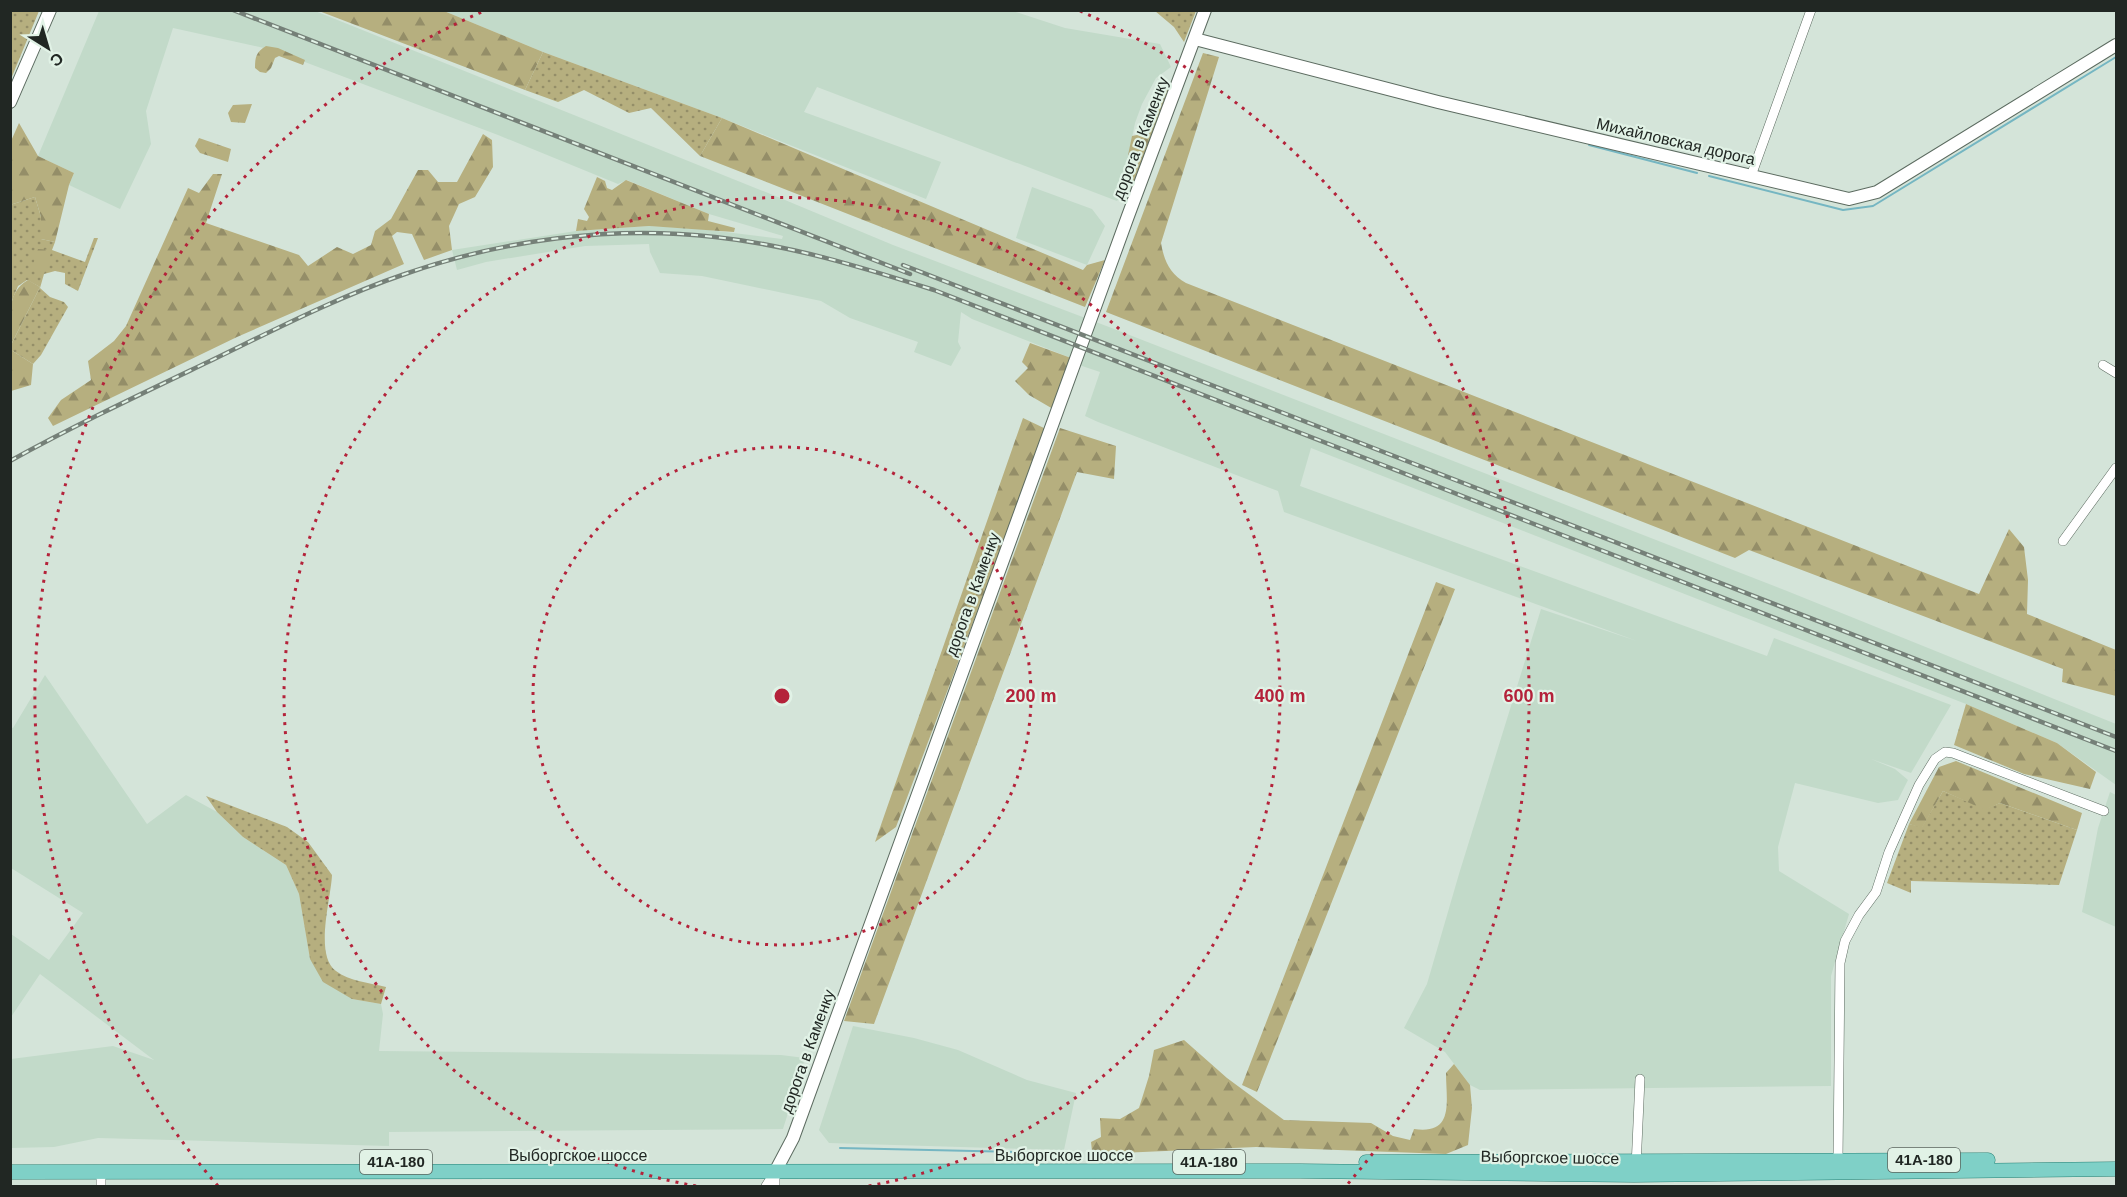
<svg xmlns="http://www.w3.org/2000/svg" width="2127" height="1197" viewBox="0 0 2127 1197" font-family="Arial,sans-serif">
<defs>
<pattern id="grass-dots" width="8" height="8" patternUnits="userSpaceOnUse" patternTransform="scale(1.5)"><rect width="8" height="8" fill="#b6af7f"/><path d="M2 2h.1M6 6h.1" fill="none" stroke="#948e68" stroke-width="1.8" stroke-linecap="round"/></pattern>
<pattern id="forest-firs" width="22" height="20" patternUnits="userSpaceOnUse" patternTransform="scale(1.5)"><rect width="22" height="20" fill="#b6af7f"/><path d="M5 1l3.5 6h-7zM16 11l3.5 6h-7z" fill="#948e68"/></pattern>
</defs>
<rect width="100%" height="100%" fill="#d4e4d9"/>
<!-- built -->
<path fill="#c2dac9" d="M99 11H315L773 195 893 245 1109 327 1787 591 2116 724V785L2057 743 1966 704 1311 448 1300 486 1767 656 1774 638 1951 705 1911 773 1871 759 1895 769 1908 780 1898 800 1878 803 1795 783 1778 847 1779 871 1849 914 1831 976V1086L1480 1090 1470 1085 1445 1052 1404 1028 1427 984 1459 874 1541 609 1637 641 1284 512 1278 491 1098 422 1085 416 1100 372 1079 365 1071 358 972 319 961 312 958 342 961 348 951 366 914 352 918 342 850 318 821 301 702 276 660 273 650 252 649 244 585 246 486 262 457 270 452 250 576 231 649 226 701 229 782 239 783 236 709 214 627 180 618 184 498 135 273 50 173 28 146 111 151 144 120 209 69 185 74 173 38 156Z
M444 11H1013L1065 28 1160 44 1171 67 1156 78 1142 104 1135 123 1124 177 1126 188 1117 201 817 87 804 112 941 162 926 199 722 118 543 52Z
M1032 187 1092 209 1105 226 1087 265 1016 238Z
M45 675 147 824 186 795 217 812 243 837 286 865 299 894 310 959 352 999 381 1004 383 1014 379 1051 781 1055 805 1058 783 1129 389 1132V1146L98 1138 54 1147 11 1148V1059L113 1046 154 1060 40 974 11 1017V934L49 960 83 913 11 868 10 727 13 728Z
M2110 792 2116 795V927L2082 912 2098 828Z
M853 1026 914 1038 958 1050 1027 1080 1076 1093 1064 1150 829 1143 819 1130Z"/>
<!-- grass -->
<path fill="url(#grass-dots)" d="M11 10 39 11 11 79 10 11Z
M1155 11H1196L1184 42 1174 27Z
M543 52 722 118 700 156 651 108 629 113 584 90 558 102 525 90Z
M35 197 41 217V239L55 242 52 250 85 262 94 238H98L78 291 65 284V273L55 271 44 274 40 288 50 297 64 302 68 307 41 355 33 364 11 350V345L40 287 27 280 18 286 11 303 10 208 13 204Z
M1943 791 1985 809 2000 803 2077 830 2059 885 1911 881V893L1887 883 1909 824 1922 827Z
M206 796 287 827 308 842 332 875C331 899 314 955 336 971 349 981 370 983 386 987L381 1004 352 999 323 982 310 959 299 894 286 865 243 837 217 812Z"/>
<!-- forest -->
<path fill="url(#forest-firs)" d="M319 11H444L543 52 525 90Z
M266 46 278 48 305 60 303 65 279 56 275 58 271 68 266 73 260 72 255 68C255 57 256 52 266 46Z
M1203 53 1219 57 1161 243C1164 261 1170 274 1186 283L1979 594 2009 529 2024 547 2028 580 2027 614 2116 650V696L2062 682 2063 669 1749 550 1735 558 1106 312Z
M1160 85 1170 87 1134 185 1125 179 1132 159 1128 155 1132 136 1142 134Z
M252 104 245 123 231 122 228 113 233 105Z
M722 118 1083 270 1087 265 1105 260 1085 307 700 156Z
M19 123 38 156 74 173 69 185 55 242 41 239V217L35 197 13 204 11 208V141Z
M483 134 492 140 493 167 475 197 459 204 449 226 452 250 424 260 412 234 397 232 392 236 404 264 237 337 53 426 48 418 61 400 91 380 88 361 114 341 126 326 188 188 199 193 213 174H222L206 223 299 255 308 266 337 247 353 254 371 245 375 231 391 219 418 170H428L438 182H457Z
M199 138 231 149 228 162 200 153 195 146Z
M597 177 605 181 607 188 612 190 626 180 709 214 708 221 735 228 734 232 649 226 576 231 578 219 587 221 589 217 584 209Z
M38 249 52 250 44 274 33 265Z
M28 280 40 287 11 345C10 322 5 293 28 280Z
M1030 343 1071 358 1053 409 1029 395 1015 381 1028 368 1022 362Z
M11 350 33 364 31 385 11 391Z
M1023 418 1046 429 896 827 875 842Z
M1060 428 1116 446 1114 479 1077 472 874 1024 844 1021Z
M1436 582 1455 589 1257 1092 1242 1085Z
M1966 704 2057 743 2096 772 2090 789 2024 774 1954 745Z
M1956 761 2082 813 2077 830 2000 803 1985 810 1943 791 1922 828 1909 824 1939 767Z
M1184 1040 1227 1078 1284 1120 1371 1123 1393 1136 1410 1140 1414 1129C1455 1135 1446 1101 1446 1073L1454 1064 1470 1085 1472 1108 1468 1145 1446 1154 1256 1147 1120 1153 1092 1151 1091 1142 1101 1137 1100 1118 1120 1119 1139 1108 1149 1076 1154 1050Z"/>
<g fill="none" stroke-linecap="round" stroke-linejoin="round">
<!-- stream -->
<path stroke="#75b6c2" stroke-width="2" d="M1589 145 1697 173
M1709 176 1843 210 1873 206 2116 57
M840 1148 1066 1153"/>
<defs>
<path id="street" d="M1751 176 1811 10
M2103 365 2116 373
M2063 541 2116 468
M1838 1160 1840 963 1845 941 1859 915 1876 892 1889 852 1919 785 1935 759 1945 752 1953 753 2104 811
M1636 1167 1640 1079
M101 1186V1172
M766 1186 775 1172
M775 1186V1172"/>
<path id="secondary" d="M1195 39 1438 102 1849 199 1877 192 2116 45
M10 102 50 10
M775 1172 793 1138 1128 216 1205 10"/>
<path id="primary" d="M1366 1162 1988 1160
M10 1172 1300 1171 1634 1175 2116 1169"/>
</defs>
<!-- street casing -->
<use href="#street" stroke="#5c6b60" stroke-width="10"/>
<!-- secondary casing -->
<use href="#secondary" stroke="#5c6b60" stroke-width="14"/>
<!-- primary casing -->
<use href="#primary" stroke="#278175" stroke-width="15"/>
<!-- street -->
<use href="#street" stroke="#fff" stroke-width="9"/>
<!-- secondary -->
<use href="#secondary" stroke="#fff" stroke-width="12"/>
<!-- primary -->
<use href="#primary" stroke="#7fd0c7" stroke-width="14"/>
<defs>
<path id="rail" d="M233 10 910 274
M903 265 2116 737
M10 461C75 425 141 394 208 362 272 331 337 297 405 274 502 240 612 225 715 237 790 245 861 267 934 290L2116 751"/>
</defs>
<!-- rail casing -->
<use href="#rail" stroke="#758078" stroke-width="4.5"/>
<!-- rail -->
<use href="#rail" stroke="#e1f2e6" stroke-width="2" stroke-dasharray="7" stroke-linecap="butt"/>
</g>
<!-- distance rings -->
<g fill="none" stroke="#b4223a" stroke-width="3" stroke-dasharray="3 6">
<circle cx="782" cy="696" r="249"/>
<path d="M696 1186A498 498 0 1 1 868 1186"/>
<path d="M218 1186A747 747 0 0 1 484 11M1080 11A747 747 0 0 1 1346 1186"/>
</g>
<g text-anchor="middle" stroke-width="4.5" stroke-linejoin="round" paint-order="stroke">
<!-- shield labels -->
<g fill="#e1f2e6" stroke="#5b645e" stroke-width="1.5">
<rect x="1888" y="1148" width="72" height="24" rx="4.5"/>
<rect x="360" y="1150" width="72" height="24" rx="4.5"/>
<rect x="1173" y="1150" width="72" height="24" rx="4.5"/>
</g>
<g font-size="15" font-weight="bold" fill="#212723">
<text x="1924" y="1165">41А-180</text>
<text x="396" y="1167">41А-180</text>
<text x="1209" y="1167">41А-180</text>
</g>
<!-- street labels -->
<g font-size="16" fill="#212723" stroke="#e1f2e6">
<text transform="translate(1140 138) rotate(-69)" y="6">дорога в Каменку</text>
<text transform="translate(1676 141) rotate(13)" y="6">Михайловская дорога</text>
<text transform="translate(972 594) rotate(-70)" y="6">дорога в Каменку</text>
<text transform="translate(807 1051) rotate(-70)" y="6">дорога в Каменку</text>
<text x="578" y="1161">Выборгское шоссе</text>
<text x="1064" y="1161">Выборгское шоссе</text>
<text transform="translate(1550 1157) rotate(1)" y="6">Выборгское шоссе</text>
</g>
</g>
<circle cx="782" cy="696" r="9" fill="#b4223a" stroke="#e1f2e6" stroke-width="3"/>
<g font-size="18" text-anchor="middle" font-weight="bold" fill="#b4223a" stroke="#e1f2e6" stroke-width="4.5" stroke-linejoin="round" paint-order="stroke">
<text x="1031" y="702">200 m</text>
<text x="1280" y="702">400 m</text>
<text x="1529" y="702">600 m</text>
</g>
<!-- border -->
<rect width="2127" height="1197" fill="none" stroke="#212723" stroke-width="24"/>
<!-- north arrow -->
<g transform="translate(48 48) rotate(143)" stroke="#e1f2e6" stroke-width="4.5" paint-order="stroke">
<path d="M0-4.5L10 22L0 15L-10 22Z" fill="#212723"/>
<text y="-9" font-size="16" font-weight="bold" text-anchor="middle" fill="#212723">С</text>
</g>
</svg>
